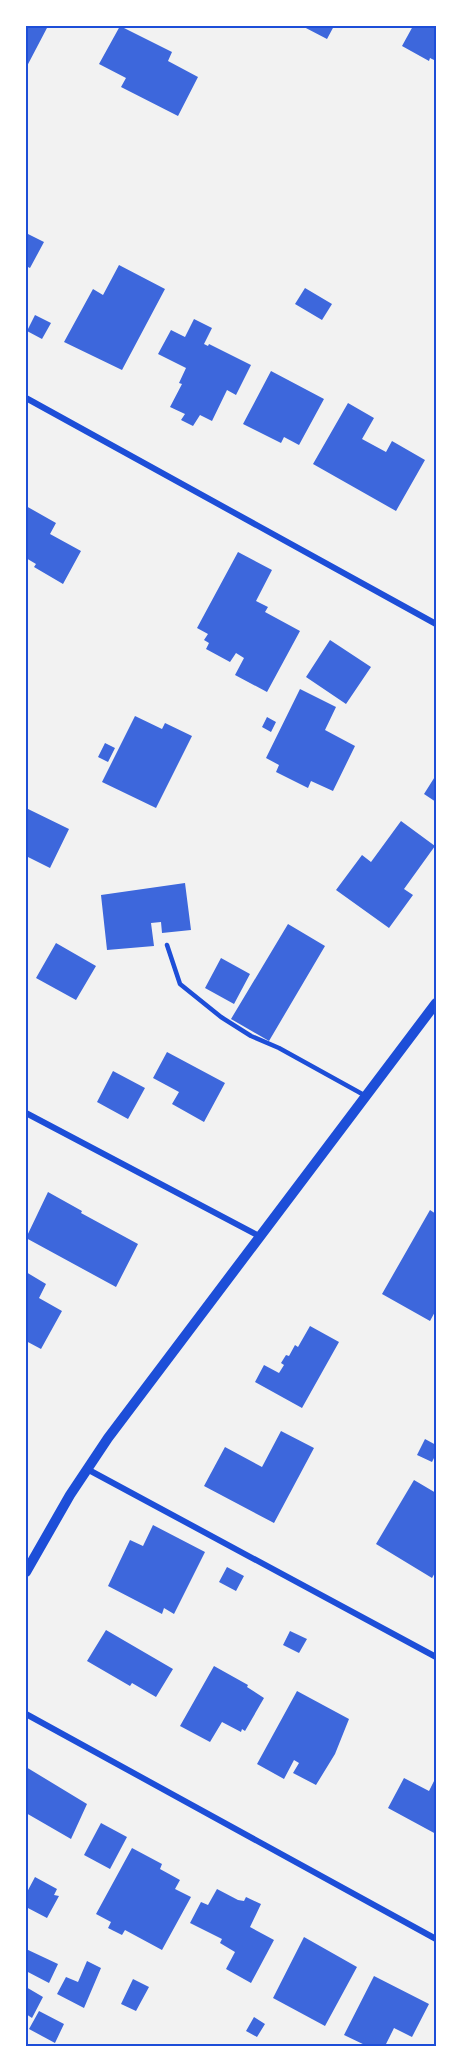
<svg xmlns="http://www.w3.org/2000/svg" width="462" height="2072" viewBox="0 0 462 2072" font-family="'DejaVu Sans',sans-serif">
<rect width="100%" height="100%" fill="#f2f2f2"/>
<!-- building -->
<path fill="#3d67dc" d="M26 26H48L26 68Z
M120 26 172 52 168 61 198 77 178 116 121 87 126 78 99 64Z
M302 26H334L327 39Z
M413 26H436V61L430 58 429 61 402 46Z
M26 233 44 242 30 268 26 266Z
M119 265 165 289 122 370 64 342 93 289 103 295Z
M305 288 332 304 322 320 295 304Z
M35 315 51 323 42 339 27 331Z
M194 319 212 328 204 344 208 346 209 344 251 365 236 395 227 390 212 421 200 415 193 426 181 420 185 414 170 407 182 384 179 383 186 368 158 354 171 330 185 337Z
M271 371 324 399 299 445 284 437 281 443 243 424Z
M348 403 374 418 362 439 386 452 392 441 425 460 396 511 313 464Z
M26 506 56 523 50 534 81 551 63 584 34 567 36 564 26 558Z
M238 552 272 570 256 601 268 607 265 612 300 631 267 692 235 675 244 658 236 653 230 662 206 649 209 643 204 640 208 634 197 628Z
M330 640 371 667 346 704 306 677Z
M300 689 336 707 325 730 355 746 333 791 311 781 308 788 276 772 279 765 266 758Z
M135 716 162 729 165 723 192 736 156 808 102 782Z
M267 717 276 722 271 732 262 727Z
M105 743 115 748 108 762 98 757Z
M436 775V802L424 794Z
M26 808 69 829 50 868 26 856Z
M401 821 435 846 404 889 413 895 389 928 336 890 362 855 371 862Z
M185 883 191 930 162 933 161 922 151 923 154 946 107 950 101 895Z
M288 924 325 946 269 1041 231 1019Z
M56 943 96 966 76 1000 36 978Z
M221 958 250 974 234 1004 205 988Z
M167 1052 225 1083 204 1122 172 1104 179 1092 153 1078Z
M113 1071 145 1088 128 1119 97 1102Z
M48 1192 82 1211 81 1213 138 1244 116 1287 26 1238Z
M430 1210 436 1214V1310L430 1321 382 1294Z
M26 1272 46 1284 39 1298 62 1311 41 1349 26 1341Z
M310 1326 339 1342 302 1408 255 1382 264 1365 279 1373 284 1365 281 1363 286 1355 289 1356 295 1345 298 1347Z
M281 1431 314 1448 274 1523 204 1486 225 1447 262 1467Z
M425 1439 436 1445V1454L432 1462 417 1455Z
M414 1480 436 1493V1532L434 1537 436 1538 435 1543 436 1544V1571L432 1578 376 1544Z
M153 1525 205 1552 174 1614 164 1608 162 1614 108 1586 130 1540 143 1546Z
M227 1567 244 1576 236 1591 219 1582Z
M106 1630 173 1669 156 1697 132 1683 130 1686 87 1661Z
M290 1631 307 1639 299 1653 283 1645Z
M214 1666 248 1685 247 1687 264 1698 245 1731 242 1729 241 1732 222 1722 210 1742 180 1726Z
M297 1691 349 1719 335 1754 316 1785 293 1773 299 1763 294 1760 284 1779 257 1764Z
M26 1767 87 1804 71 1839 26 1813Z
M436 1777V1834L388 1808 404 1778 429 1791Z
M101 1823 127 1837 110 1869 84 1855Z
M132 1848 162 1864 160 1869 180 1880 175 1889 191 1897 162 1950 125 1930 122 1935 108 1928 111 1922 96 1914Z
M35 1877 57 1889 54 1895 59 1896 47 1918 26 1907V1894Z
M217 1889 238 1900 244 1901 246 1897 261 1904 250 1927 274 1940 251 1983 226 1969 235 1952 220 1943 222 1939 190 1923 201 1902 208 1905Z
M304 1937 357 1967 325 2026 273 1998Z
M26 1949 58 1964 49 1983 26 1971Z
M87 1961 101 1968 84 2008 57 1994 66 1977 78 1982Z
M374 1976 429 2004 412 2037 394 2028 385 2046H367L344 2035Z
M133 1979 149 1987 136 2011 121 2004Z
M26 1987 43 1997 32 2018 26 2014Z
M39 2011 64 2024 55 2043 29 2029Z
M254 2017 265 2024 257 2037 246 2031Z"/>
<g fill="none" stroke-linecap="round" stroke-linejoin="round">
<!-- service -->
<path stroke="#1d4ed8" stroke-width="4.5" d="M167 945 180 984 221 1017 251 1036 279 1048 364 1095"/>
<!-- minor -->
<path stroke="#1d4ed8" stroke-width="6" d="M26 398 436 624
M26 1113 261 1237
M87 1469 436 1657
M26 1714 436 1939"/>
<!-- tertiary -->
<path stroke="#1d4ed8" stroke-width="10" d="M26 1572 70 1495 108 1438 436 1003"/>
</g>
<!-- border -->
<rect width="462" height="2072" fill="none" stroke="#ffffff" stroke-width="54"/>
<rect x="27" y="27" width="408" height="2018" fill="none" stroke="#1d4ed8" stroke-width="2"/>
</svg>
